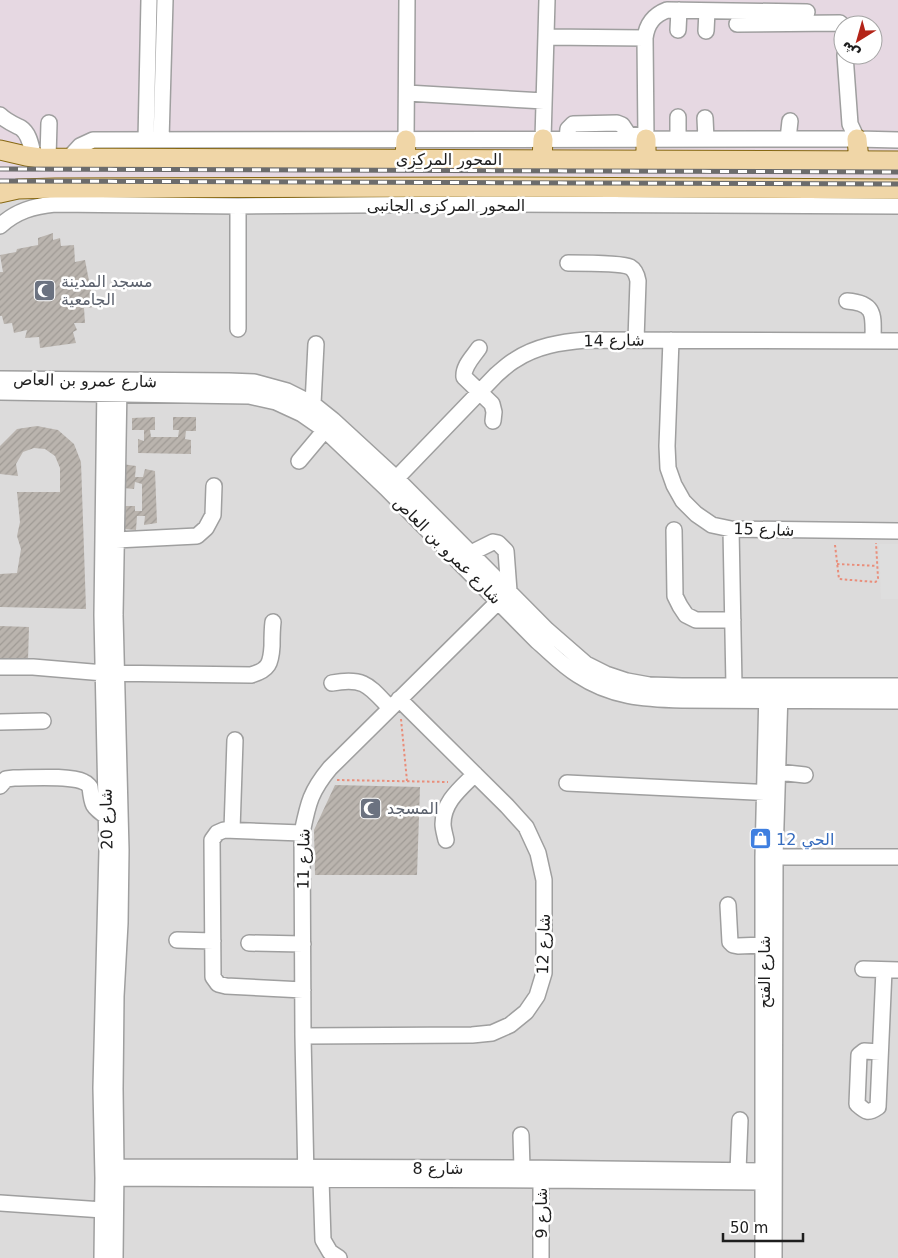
<svg xmlns="http://www.w3.org/2000/svg" width="898" height="1258" viewBox="0 0 898 1258" font-family="'DejaVu Sans','Noto Sans Arabic',sans-serif">
<defs>
<pattern id="building-hatch" width="6" height="6" patternUnits="userSpaceOnUse" patternTransform="scale(1.25)"><rect width="6" height="6" fill="#bab4ae"/><path d="M-1 1l2-2M0 6l6-6M5 7l2-2" fill="none" stroke="#9f9a95"/></pattern>
</defs>
<rect width="100%" height="100%" fill="#edebe5"/>
<!-- residential -->
<path fill="#dcdbdb" d="M529 176 898 178V1258H0V180Z"/>
<!-- industrial -->
<path fill="#e6d8e2" fill-rule="evenodd" d="M0 0H898V178L529 176 0 180ZM843 25H873V55H843Z"/>
<!-- parking -->
<path fill="#dedede" d="M879 544H898V599H881Z"/>
<!-- building -->
<path fill="url(#building-hatch)" d="M53 233V240L60 238 61 246 74 245 75 262 85 260 94 307 84 308 85 323H74L77 330 73 332 76 343 40 348 39 337 25 338 27 330 14 333 12 323 4 324 2 316H0V272H3L0 255 16 252 17 249 38 245V238Z
M155 417V430H150L151 437H178L179 430H173V417H196V431H186L185 439 191 440V454L138 453V439L144 441V430H132V418Z
M37 426 58 430 74 444 81 462 86 609 0 607V574L17 573 21 549 17 536 20 522 17 492H60V468L55 456 45 449 34 448 23 452 16 464 18 476 0 474V446L17 429Z
M122 464 136 466 135 477H143L145 469 155 471 157 523 144 525 145 516H137L136 530 124 529V506H135V511H142V484L135 482 134 489 123 488Z
M0 626 29 627 28 660 0 658Z
M335 785 420 787 417 875H315L314 830Z"/>
<g fill="none" stroke-linecap="round" stroke-linejoin="round">
<defs>
<path id="minor" d="M737 24 840 23 843 26
M678 30 679 10
M706 31 707 11
M546 37 645 38
M845 55 850 124 857 139
M407 93 544 101
M0 115C6 121 13 124 21 128 30 134 31 147 34 157
M678 117V139
M705 118 706 139
M543 139 547 0
M567 139 568 129 573 124 617 123 622 125 628 134 640 136 646 139 645 38C647 23 654 15 667 10L807 12
M788 139 790 121
M146 140 149 0
M161 140 165 0
M406 140 407 0
M48 158 49 123
M69 158 80 146 93 140 857 139 898 140
M0 226C16 211 34 206 55 204L238 206 485 204 898 206
M568 263C580 263 622 263 630 267 635 270 637 275 638 281L636 340
M847 301C877 303 873 317 873 341
M238 329V206
M671 340 667 446 668 468 674 485 683 501 696 514 712 525 731 529 898 531
M479 348C473 357 463 366 464 377L492 404 494 412 493 421
M0 379 229 381 254 382 287 391 313 404 333 420 396 478 547 630 586 664 606 674 627 681 649 685 682 686H898
M0 392 249 396 276 402 302 414 325 430 386 488 537 641C550 652 563 666 578 675 611 697 644 699 682 700L898 701
M313 404 316 344
M299 461 325 430
M390 485 496 375C502 370 508 364 515 360 536 346 561 342 586 340L898 341
M731 529 734 686
M674 530 675 596 680 606 686 615 696 620H733
M116 540 197 536 206 528 213 515 214 486
M0 667H33L104 673 251 675C269 670 271 663 272 646 272 638 272 630 273 622
M332 683C365 677 369 686 390 708
M0 722 43 721
M778 772 805 775
M567 783 775 793
M0 786 6 779 14 778C31 778 70 775 84 782 87 783 88 785 90 787 92 806 92 806 107 817
M232 830 235 740
M302 833 224 830 217 833 212 840 213 977 218 984 226 986 303 990
M446 840C445 835 443 829 443 824 443 802 460 789 475 774
M767 857H898
M728 905 730 942 733 945 738 946 764 945
M177 940 213 941
M249 943 303 944
M863 969 898 970
M303 1036 472 1035 492 1033 510 1025 526 1012 537 996 544 973V880L538 853 526 827 507 806 399 699
M880 1052 864 1051 859 1055 857 1104C866 1112 868 1114 878 1107L884 970
M521 1135 522 1168
M106 1167 522 1168 774 1171
M541 1170V1258
M738 1171 740 1120
M107 1178 541 1180 774 1182
M306 1179 303 1036 302 833C308 804 310 792 330 768L509 591 506 551 498 543 493 542 471 553
M321 1179 323 1240 330 1252 339 1258
M0 1203 103 1210
M102 1258 103 1178 101 1088 107 850 102 615 105 384
M115 1258 116 1167 115 1089 116 996 120 923 121 850 115 615 119 385
M763 1258V857L767 690
M774 1258 775 857 780 692"/>
<path id="major" d="M646 139V160
M857 139 859 161
M0 150 26 156 40 158 898 161
M405 159 406 140
M542 160 543 139
M0 193 18 189 55 188 485 187 898 189"/>
</defs>
<!-- minor casing -->
<use href="#minor" stroke="#9f9f9f" stroke-width="18"/>
<!-- major casing -->
<use href="#major" stroke="#866812" stroke-width="21"/>
<!-- path -->
<path stroke="#e98e7b" stroke-width="2" stroke-dasharray="2.5 2.5" stroke-linecap="butt" d="M835 545 839 579 875 582 877 581 878 578 876 543
M837 564 877 566
M401 719 407 781
M337 780 448 782"/>
<!-- minor -->
<use href="#minor" stroke="#fff" stroke-width="15"/>
<!-- major -->
<use href="#major" stroke="#f0d6a7" stroke-width="19"/>
<defs>
<path id="rail" d="M0 169 898 172
M0 181 898 184"/>
</defs>
<!-- rail casing -->
<use href="#rail" stroke="#6c6c6c" stroke-width="5"/>
<!-- rail -->
<use href="#rail" stroke="#fff" stroke-width="3" stroke-dasharray="9" stroke-linecap="butt"/>
</g>
<!-- icons -->
<defs>
<symbol id="mosque-square" viewBox="-11 -11 22 22"><rect x="-9" y="-9" width="18" height="18" rx="4" fill="#6b7280" stroke="#fff"/><path d="M3.5-4.9A6 6 0 1 0 3.5 4.9A5 5 0 1 1 3.5-4.9Z" fill="#fff"/></symbol>
<symbol id="shop-square" viewBox="-11 -11 22 22"><rect x="-9" y="-9" width="18" height="18" rx="4" fill="#3f7fe0" stroke="#fff"/><path d="M-5-2.5h2.3a2.7 3.5 0 0 1 5.4 0H5L5.5 6h-11ZM-1.5-2.5h3a1.5 2.3 0 0 0-3 0Z" fill="#fff"/></symbol>
</defs>
<g fill-rule="evenodd">
<use href="#mosque-square" x="32" y="278" width="25" height="25"/>
<use href="#mosque-square" x="358" y="796" width="25" height="25"/>
<use href="#shop-square" x="748" y="826" width="25" height="25"/>
</g>
<g text-anchor="middle" stroke-width="5" stroke-linejoin="round" paint-order="stroke">
<!-- street labels -->
<g font-size="16" fill="#1e1e1e" stroke="#fff">
<text x="449" y="165">المحور المركزى</text>
<text x="446" y="211">المحور المركزى الجانبى</text>
<text transform="translate(614 340) rotate(-1)" y="6">شارع 14</text>
<text transform="translate(85 380) rotate(1)" y="6">شارع عمرو بن العاص</text>
<text transform="translate(764 529) rotate(2)" y="6">شارع 15</text>
<text transform="translate(448 550) rotate(45)" y="6">شارع عمرو بن العاص</text>
<text transform="translate(106 819) rotate(-91)" y="6">شارع 20</text>
<text transform="translate(303 859) rotate(-89)" y="6">شارع 11</text>
<text transform="translate(543 944) rotate(-88)" y="6">شارع 12</text>
<text transform="translate(764 972) rotate(-90)" y="6">شارع الفتح</text>
<text x="438" y="1174">شارع 8</text>
<text transform="translate(541 1213) rotate(-90)" y="6">شارع 9</text>
</g>
<!-- worship labels -->
<g font-size="16" fill="#5b616d" stroke="#fff" text-anchor="start">
<text x="61" y="287">مسجد المدينة<tspan x="61" dy="18">الجامعية</tspan></text>
<text x="387" y="814">المسجد</text>
</g>
<!-- shop labels -->
<g font-size="16" fill="#366cbe" stroke="#fff" text-anchor="start">
<text x="776" y="845">الحي 12</text>
</g>
</g>
<!-- north arrow -->
<g transform="translate(858 40) rotate(217)"><circle r="24" fill="#ffffff" stroke="#a5a5a5"/>
<path d="M0-4L9 19L0 12L-9 19Z" fill="#b32418"/>
<text y="-8" font-size="14" font-weight="bold" text-anchor="middle" fill="#1e1e1e">ش</text>
</g>
<!-- scale -->
<path d="M723 1233v8h80v-8" fill="none" stroke="#1e1e1e" stroke-width="2.5"/>
<text x="730" y="1233" font-size="15" fill="#1e1e1e" stroke="#ffffff" stroke-width="4" paint-order="stroke">50 m</text>
</svg>
